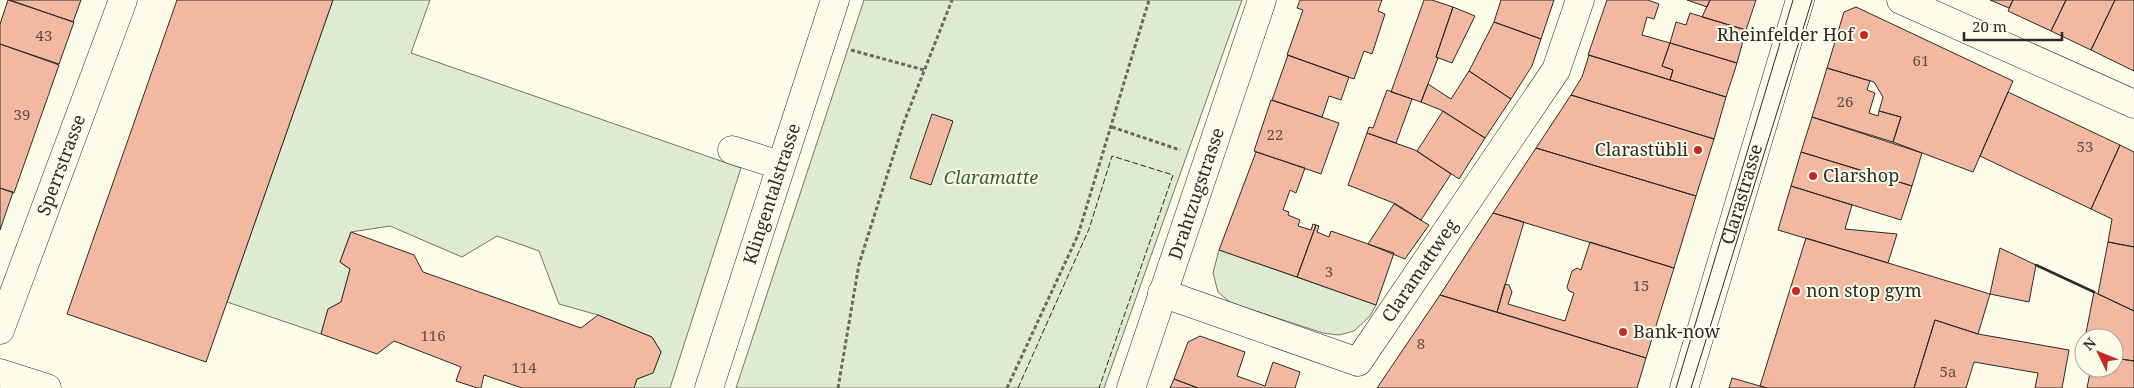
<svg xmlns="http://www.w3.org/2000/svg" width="2134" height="388" viewBox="0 0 2134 388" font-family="'Noto Serif',serif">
<rect width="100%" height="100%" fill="#fdfbea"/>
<!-- green -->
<path fill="#deebd1" stroke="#74746e" d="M333 0H430L411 53 741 168 670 388H634L637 379 653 372 661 352 652 337 598 315 559 304 539 251 497 236 462 257 390 226 351 232 340 262 350 269 341 302 328 309 321 334 227 302Z
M864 0H1242L1104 388H736Z
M1219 250 1376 305 1370 316 1354 331 1339 335 1323 333 1231 303 1218 292 1213 273Z"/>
<!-- building -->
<path fill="#f2b8a0" stroke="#2b2b2b" d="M8 0 74 22 59 64 0 44V24Z
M10 0H81L73 22Z
M177 0H333L206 362 67 314Z
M1300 0H1382L1378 11 1385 14 1372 54 1364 51 1354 79 1287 55 1303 10 1297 8Z
M1424 0H1432L1453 7 1436 57 1438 58 1421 102 1391 92Z
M1501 0H1554L1541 39 1494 22Z
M1607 0H1648L1659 4 1654 19 1647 17 1642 35 1670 43 1662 66 1673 70 1670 80 1588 55Z
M1687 0H1710L1707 7Z
M1710 0H1756L1746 30 1702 17Z
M1990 0H2013L2009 8Z
M2013 0H2066L2051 31 2008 11Z
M2066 0H2115L2091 50 2051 31Z
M2115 0H2134V71L2091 50Z
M1453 7 1475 16 1452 63 1436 57Z
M1856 7 2013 81 1973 172 1893 142 1901 117 1879 111 1883 97 1874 82 1827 68 1844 12Z
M1690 13 1746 30 1737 63 1670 43 1676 22 1686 25Z
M1494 22 1541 39 1532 66 1511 99 1469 71Z
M1670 43 1737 63 1726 97 1670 80 1673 70 1662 66Z
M0 44 59 65 14 193 0 188Z
M1288 55 1349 77 1341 100 1329 96 1322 117 1272 100Z
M1589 55 1726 97 1714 139 1571 95 1582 77Z
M1827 68 1870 81 1867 90 1875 93 1869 113 1878 116 1879 111 1901 117 1893 142 1812 117Z
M1469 71 1511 99 1485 138 1441 110 1421 102 1428 84 1451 99Z
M1387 90 1412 99 1396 143 1367 133 1369 127 1373 128Z
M2008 92 2120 145 2091 209 1980 156Z
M1571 95 1714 139 1696 196 1536 148Z
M1271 100 1339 123 1321 174 1254 151Z
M1443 111 1485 138 1459 179 1417 151Z
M932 114 953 121 931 185 910 178Z
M1812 117 1922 153 1912 186 1801 152Z
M1367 133 1415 150 1451 174 1421 220 1396 204 1348 185Z
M2120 145 2134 152V247L2108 242 2112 219 2091 209Z
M1536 148 1696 196 1674 268 1493 213Z
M1256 152 1305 168 1296 193 1290 190 1283 210 1289 212 1288 215 1300 220 1298 226 1311 230 1313 224 1316 225 1297 277 1219 250Z
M1801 152 1912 186 1901 220 1791 186Z
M1791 186 1852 205 1845 229 1897 234 1888 263 1778 230Z
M0 188 13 192 0 230Z
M1394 204 1429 225 1405 259 1368 244Z
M1493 213 1524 222 1497 312 1440 295Z
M1316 225 1319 226 1317 232 1329 237 1331 231 1394 253 1376 305 1297 277Z
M351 232 414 255 423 272 581 328 598 315 652 337 661 352 653 373 637 379 634 388H522L484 375 481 388H477L456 381 461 367 394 341 377 354 321 334 328 309 341 302 350 269 340 262Z
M1806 238 1990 294 1978 334 1935 320 1914 388H1767L1760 386Z
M1590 242 1674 268 1646 358 1497 312 1505 284 1509 285 1512 292 1508 304 1565 321 1574 293 1569 291 1567 287 1572 271 1577 268 1581 270Z
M2108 242 2134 247V311L2098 294Z
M2000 248 2036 265 2029 302 1990 294Z
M2094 292 2134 311V361L2114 358V338H2085Z
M1440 295 1646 358 1637 388H1377Z
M1935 320 1978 334 2069 350 2062 388H2035L2038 373 1974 362 1966 388H1914Z
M1200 336 1245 352 1237 376 1265 386 1273 362 1300 372 1295 388H1198L1174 379 1188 342Z
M2114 358 2134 361V388H2087L2091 368H2114Z
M1732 378 1767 388H1729Z
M1174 379 1198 388H1170Z"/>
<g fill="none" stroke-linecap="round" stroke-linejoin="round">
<defs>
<g id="minor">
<path d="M1901 0 2134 104"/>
<path d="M732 150 780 165"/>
<path id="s1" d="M1162 293 1358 362 1556 70 1580 0"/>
<path id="s2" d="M0 330 123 0"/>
<path d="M0 373 47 388"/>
<path id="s3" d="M709 388 835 0"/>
<path id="s4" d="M1131 388 1262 0"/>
<path id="s5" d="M1684 388 1800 0"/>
</g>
</defs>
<!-- minor casing -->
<use href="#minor" stroke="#2b2b2b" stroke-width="29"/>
<!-- path -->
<path stroke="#6a6964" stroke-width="3" stroke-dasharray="4 2.5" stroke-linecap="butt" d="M851 50 924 70
M1112 127 1180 150
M838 388 859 264 904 122 952 0
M1007 388 1078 235 1149 0"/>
<!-- minor -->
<use href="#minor" stroke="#fdfbea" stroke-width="28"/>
<!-- tram -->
<path stroke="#2b2b2b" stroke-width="1" d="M1676 388 1793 0
M1691 388 1812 0"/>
<!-- fence -->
<path stroke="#2b2b2b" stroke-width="1" stroke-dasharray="6 2.5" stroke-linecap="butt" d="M1018 388 1089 229 1112 156 1173 175 1099 388"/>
<!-- wall -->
<path stroke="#2b2b2b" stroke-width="2.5" d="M2036 265 2094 292"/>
</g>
<!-- markers -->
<g fill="#c62828" stroke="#fdfbea" stroke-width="2">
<circle cx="1864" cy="35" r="5"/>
<circle cx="1698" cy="150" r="5"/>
<circle cx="1813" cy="176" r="5"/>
<circle cx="1796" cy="291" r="5"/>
<circle cx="1623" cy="332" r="5"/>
</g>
<g text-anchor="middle" stroke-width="4" stroke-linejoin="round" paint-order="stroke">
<!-- number labels -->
<g font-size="15" fill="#5d4e48">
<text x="44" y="41">43</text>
<text x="1921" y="66">61</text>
<text x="1845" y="107">26</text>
<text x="22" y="120">39</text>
<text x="1275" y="140">22</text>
<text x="2085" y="152">53</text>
<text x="1329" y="277">3</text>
<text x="1641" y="291">15</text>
<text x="433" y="341">116</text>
<text x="1421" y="349">8</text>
<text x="524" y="373">114</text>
<text x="1948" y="377">5a</text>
</g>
<!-- poi labels -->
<g font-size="18" fill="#2b2b2b" stroke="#fdfbea" text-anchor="start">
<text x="1854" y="41" text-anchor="end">Rheinfelder Hof</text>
<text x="1688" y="156" text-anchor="end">Clarastübli</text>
<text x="1823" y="182">Clarshop</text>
<text x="1806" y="297">non stop gym</text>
<text x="1633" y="338">Bank-now</text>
</g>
<!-- street labels -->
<g font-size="18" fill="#2b2b2b" stroke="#fdfbea">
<text dy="6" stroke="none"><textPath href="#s2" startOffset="176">Sperrstrasse</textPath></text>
<text dy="6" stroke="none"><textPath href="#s3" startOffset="204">Klingentalstrasse</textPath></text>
<text dy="6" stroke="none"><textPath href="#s4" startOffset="205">Drahtzugstrasse</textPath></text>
<text dy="6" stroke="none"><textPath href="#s5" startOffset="202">Clarastrasse</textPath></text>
<text dy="6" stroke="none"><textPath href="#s1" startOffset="318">Claramattweg</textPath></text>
</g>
<!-- park labels -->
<g font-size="18" font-style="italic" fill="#34623c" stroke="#fdfbea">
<text x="991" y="184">Claramatte</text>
</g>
</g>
<!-- north arrow -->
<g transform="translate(2099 353) rotate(313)"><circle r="24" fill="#fdfbea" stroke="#a9a89e"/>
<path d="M0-4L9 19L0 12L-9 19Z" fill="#c62828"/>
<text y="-8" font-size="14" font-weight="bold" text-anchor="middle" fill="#2b2b2b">N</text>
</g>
<!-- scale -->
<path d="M1964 32v8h98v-8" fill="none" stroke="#2b2b2b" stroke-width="2.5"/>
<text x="1972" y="32" font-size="15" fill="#2b2b2b" stroke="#fdfbea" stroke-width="4" paint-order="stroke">20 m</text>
</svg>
